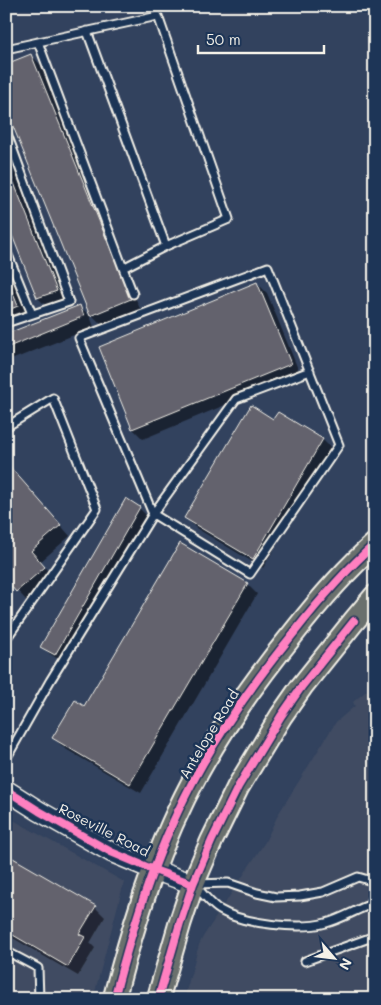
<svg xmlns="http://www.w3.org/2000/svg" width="381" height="1005" viewBox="0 0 381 1005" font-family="Mali,sans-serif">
<rect width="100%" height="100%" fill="#32425e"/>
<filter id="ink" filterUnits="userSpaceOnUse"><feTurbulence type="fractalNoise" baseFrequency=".02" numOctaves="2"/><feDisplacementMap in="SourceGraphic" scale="10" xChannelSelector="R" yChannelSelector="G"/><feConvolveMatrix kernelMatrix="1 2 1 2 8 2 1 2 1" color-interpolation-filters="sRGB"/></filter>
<g filter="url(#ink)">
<!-- built -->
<path fill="#414c62" d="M375 684V999H184L199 945 203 937 265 842 279 813 336 722 355 706 353 702Z
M6 816 124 882 93 999H6Z"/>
<!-- shadow -->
<path fill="#0007" d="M31 55 41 65 140 309 102 325 92 315Z
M6 150 66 301 48 308 38 298 6 216Z
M6 263 28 316 6 324Z
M257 283 267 293 300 374 143 439 133 429 100 348Z
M79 306 90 316 94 327 6 362V336Z
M278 413 323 440 333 450 263 568 196 528 186 518 274 421Z
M6 462 70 536 40 562 54 578 27 601 11 584 6 588Z
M139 508 147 516 63 662 50 654 42 646Z
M180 545 247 584 257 594 141 793 64 748 54 738 85 708Z
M6 856 95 907 105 917 90 943 95 948 78 976 6 934Z"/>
<!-- building -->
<path fill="#63626d" stroke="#f4f1e8" d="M31 54 131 299 90 316 6 109V64Z
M6 163 57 291 37 298 6 220Z
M6 276 18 306 6 311Z
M257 282 291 364 132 429 99 347Z
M80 305 84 316 6 348V334Z
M251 405 273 419 278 412 323 439 253 559 184 518Z
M6 462 61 525 31 551 45 567 16 592 6 580Z
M126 498 140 507 55 655 40 647Z
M180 543 248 583 130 784 52 738 75 700 84 706Z
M6 854 96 906 79 934 85 937 68 967 6 931Z"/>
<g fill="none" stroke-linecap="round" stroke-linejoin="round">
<defs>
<path id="service" d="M38 42 123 268 166 246
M6 49C57 38 107 27 158 16L229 219 166 246 87 31
M6 131 69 302 6 323
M6 250 32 314
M268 267 339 445 250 574 153 514 79 338Z
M123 268 133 294
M6 427 53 398 97 509 6 639
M6 759 50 681 153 514 236 399 310 371
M196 884 228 883 257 893 276 897 300 896 323 892 358 877 375 882
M195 886C203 893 212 906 220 910 243 924 300 930 326 923 339 920 356 910 369 905L375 891
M6 951 38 968 39 999
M305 961 375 936"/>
<path id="secondary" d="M6 790 39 811 111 852 154 870 193 884"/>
<path id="primary" d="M114 999C134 921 159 842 198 772 225 723 258 677 293 634 318 602 344 571 375 544
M158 999 180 923 193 884 212 840 238 787 281 716 302 686 354 621 375 596"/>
</defs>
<!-- service casing -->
<use href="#service" stroke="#f4f1e8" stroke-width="11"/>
<!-- secondary casing -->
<use href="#secondary" stroke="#f4f1e8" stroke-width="22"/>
<!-- primary casing -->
<use href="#primary" stroke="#f4f1e8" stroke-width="25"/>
<!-- service -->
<use href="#service" stroke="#1d3557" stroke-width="7"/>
<!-- secondary -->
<use href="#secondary" stroke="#1d3557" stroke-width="19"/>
<!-- primary -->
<use href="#primary" stroke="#6b706d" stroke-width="21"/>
<defs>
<path id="cycleway" d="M6 790 39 811 111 852 154 870 193 884
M114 999C134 921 159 842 198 772 225 723 258 677 293 634 318 602 344 571 375 544
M158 999 180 923 193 884 212 840 238 787 281 716 302 686 354 621"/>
</defs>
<!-- cycleway casing -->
<use href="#cycleway" stroke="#1d3557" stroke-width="11"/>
<!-- cycleway -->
<use href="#cycleway" stroke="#ff80c0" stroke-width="8"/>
</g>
</g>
<g text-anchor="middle" stroke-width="5" stroke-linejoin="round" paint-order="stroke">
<!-- street labels -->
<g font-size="14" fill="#f4f1e8" stroke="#1d3557">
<text transform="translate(209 734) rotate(-59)" y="5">Antelope Road</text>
<text transform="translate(104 830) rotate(27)" y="5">Roseville Road</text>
</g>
</g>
<!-- margin -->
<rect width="381" height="1005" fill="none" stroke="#1d3557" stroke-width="25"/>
<rect x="12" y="12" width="356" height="980" fill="none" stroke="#f4f1e8" stroke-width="2" filter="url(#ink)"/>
<!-- north arrow -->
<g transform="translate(334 958) rotate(118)" stroke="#1d3557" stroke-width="4" paint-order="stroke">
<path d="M0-4L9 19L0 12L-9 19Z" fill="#f4f1e8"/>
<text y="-8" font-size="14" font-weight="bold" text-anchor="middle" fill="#f4f1e8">N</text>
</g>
<!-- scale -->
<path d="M198 45v8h126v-8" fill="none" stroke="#f4f1e8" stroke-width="2.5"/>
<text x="206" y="45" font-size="15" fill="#f4f1e8" stroke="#1d3557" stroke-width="4" paint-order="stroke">50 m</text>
</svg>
